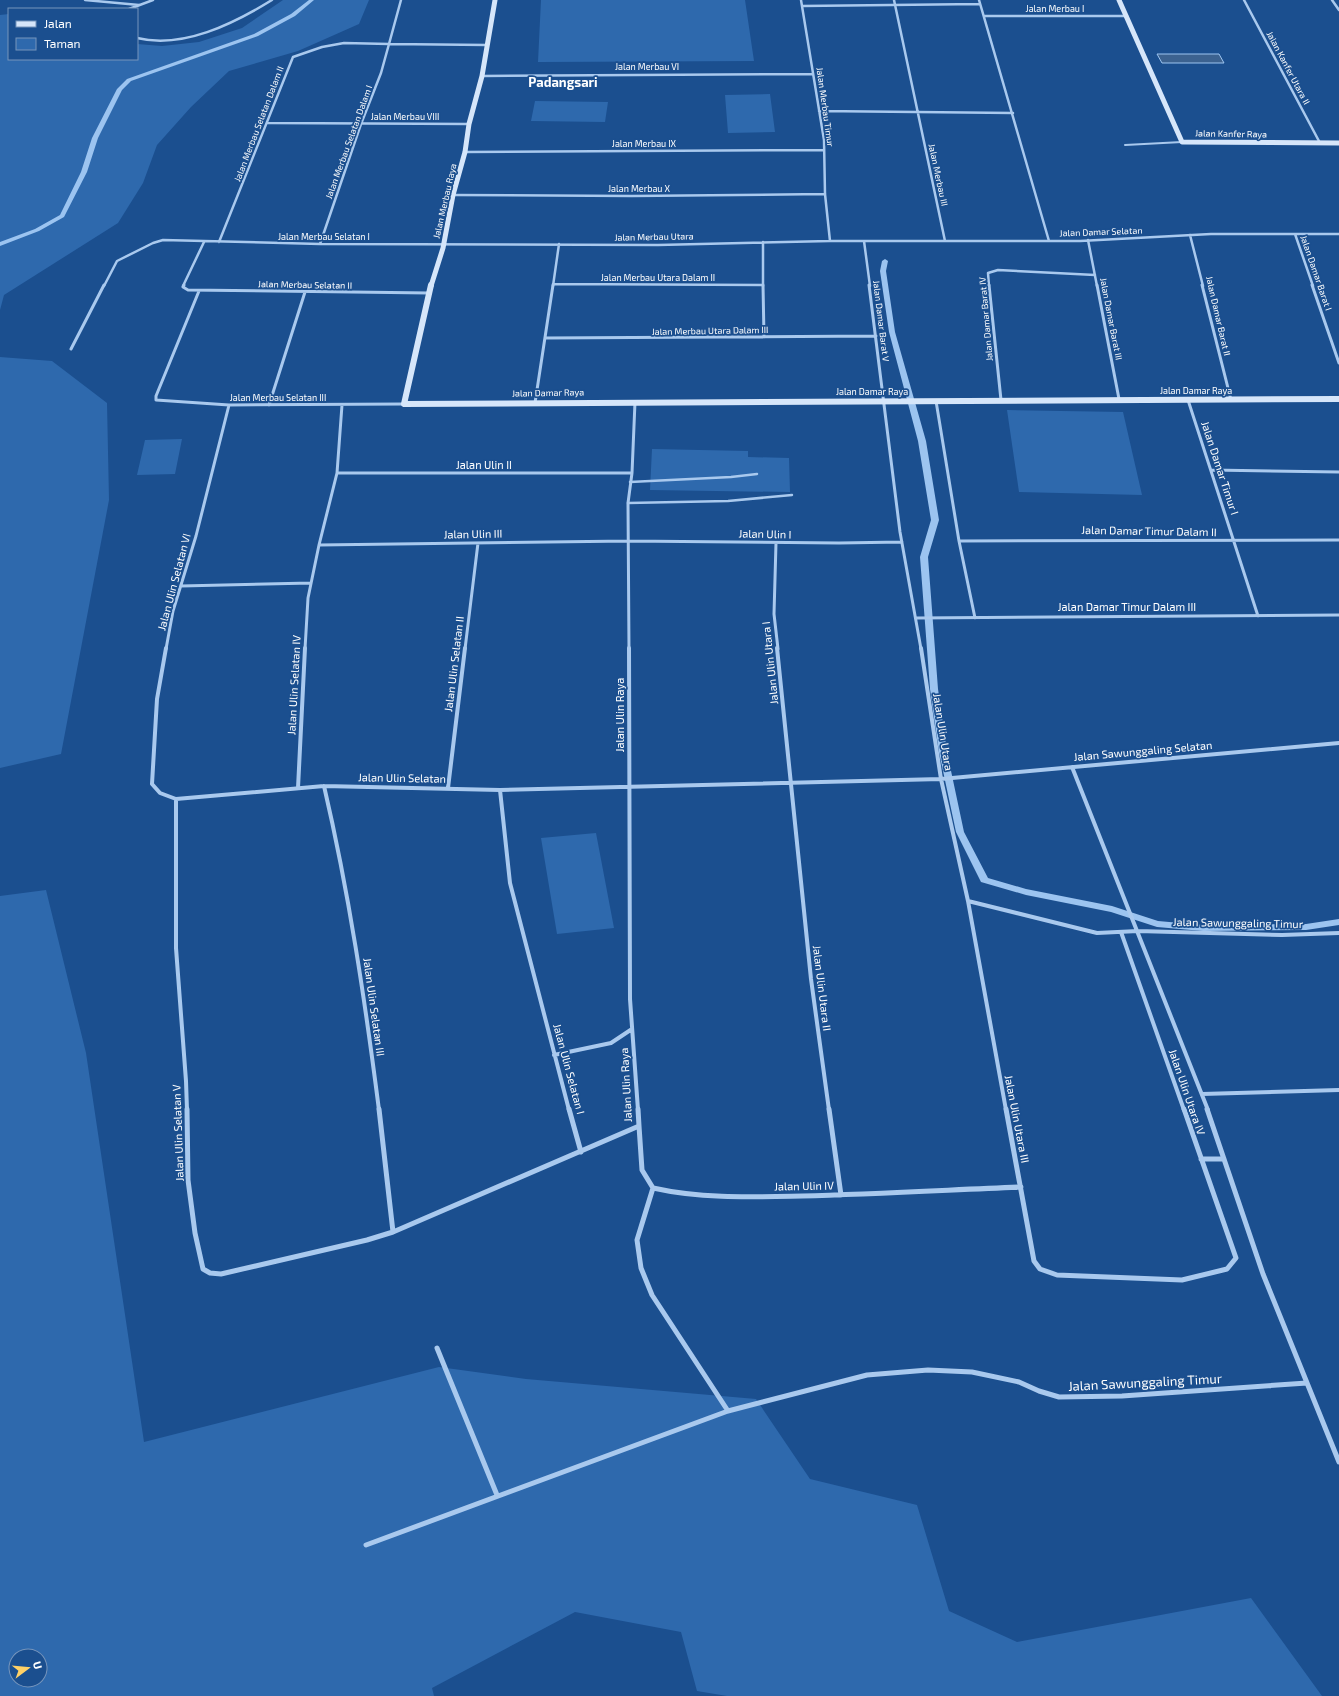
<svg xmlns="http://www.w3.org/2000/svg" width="1339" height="1696" viewBox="0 0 1339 1696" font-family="'Exo 2',sans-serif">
<rect width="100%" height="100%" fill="#1b4f8f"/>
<!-- green -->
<path fill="#2e69ad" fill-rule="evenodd" d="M283 0H369L359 24 298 51 229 71 191 107 157 145 143 183 118 223 4 295 0 310V15L9 14V59H137V44L162 46 199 42 242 28Z
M541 0H745L754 61 538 62Z
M770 94 775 132 728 133 725 95Z
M535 101 608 102 605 122 531 121Z
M0 357 52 361 107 403 109 500 61 754 0 768Z
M1007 410 1123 412 1142 495 1019 492Z
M182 439 175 474 137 475 145 440Z
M652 449 748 451V457L789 458 790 492 650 490Z
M596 833 614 928 557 934 541 838Z
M46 890 86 1053 144 1442 439 1367 526 1379 756 1399 810 1479 917 1505 949 1611 1017 1642 1251 1598 1322 1696H727L697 1691 681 1632 575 1612 432 1688 434 1696H0V896ZM16 1656H40V1680H16Z"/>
<!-- water -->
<path fill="#3c6290" stroke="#9cc4f0" d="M1157 54H1219L1224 63H1162Z"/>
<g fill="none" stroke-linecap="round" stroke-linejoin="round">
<!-- stream -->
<path fill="#9cc4f0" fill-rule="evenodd" d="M309 0H314L295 16 258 36 131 81 122 90 98 138 87 172 64 217 39 231 0 246V242L35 229 60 215 81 172 92 138 117 89 127 79 254 34 291 14Z
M885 259 888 261 886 271 895 332 926 441 939 520 928 557 938 689 947 752 964 832 988 878 1026 889 1112 906 1158 921 1203 925 1306 924 1339 919V925L1306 930 1203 931 1157 927 1111 912 1026 895 981 882 956 832 939 752 930 689 920 557 931 520 918 441 889 332 880 271 882 261Z"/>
<!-- lane-far1 -->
<path stroke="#a9c9ee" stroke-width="2" d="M1125 145 1182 142"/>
<!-- lane -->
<path stroke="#a9c9ee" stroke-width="2.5" d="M630 482 731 477 757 474
M628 503 728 501 792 495"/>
<!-- street-far3 -->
<path stroke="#a9c9ee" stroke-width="2.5" d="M85 0 139 5
M801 0 824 140 825 194 830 241
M894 0 945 241
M979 0 1049 241
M1244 0 1320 143
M1332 0 1339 10
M802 6 980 4
M129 9 153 0
M984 16H1127
M137 38C183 49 233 24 272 0
M482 76 813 74
M819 111 1013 113
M268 123 469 124
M465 152 824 150
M453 195 632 196 825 194
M1295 234 1313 286
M1190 235 1203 286
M1088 240 1097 286
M864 241 870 286
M219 242 293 57 322 47 344 43 389 44 401 0
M763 242V286
M320 244 361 124 381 73 389 44 487 45
M553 284 763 285
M104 286 117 261 153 243 163 240 320 244 658 245 830 241H1080L1211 234H1339
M183 286 204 242
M553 286 559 244
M989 286 988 273 998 270 1095 275"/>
<!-- street-far2 -->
<path stroke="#a9c9ee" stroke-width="3" d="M184 285 183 287 188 290 429 293
M763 285 764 337
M869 285 900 532 921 649
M989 285 1001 400
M1097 285 1119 399
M1202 285 1231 400
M1312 285 1339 363
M199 291 156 396V400L229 405 404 404
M545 338 876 336
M71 349 104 285
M1188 400 1258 616
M936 401 959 541 975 618
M535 403 553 285
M269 405 305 292
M1211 470 1339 472
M337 473H632
M959 541 1339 540
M776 543 774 614 778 649
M319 545 628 541 839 543 902 542
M181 586 311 583
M916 618 1339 615
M166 649 173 611 196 536 229 405
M305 649 308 598 319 545 337 473 342 405
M465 649 478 543
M629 649 628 503 632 473 635 402"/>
<!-- street-far1 -->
<path stroke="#a9c9ee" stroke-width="4" d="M166 648 157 699 152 784 160 793 176 799 324 786 500 790 941 779 921 648
M629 648 630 999 638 1110
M777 648 811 979 829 1110
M1072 767 1208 1110
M324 786C349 893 365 1001 379 1110
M298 788 305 648
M448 788 465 648
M500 790 510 883 569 1110
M176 799V948L186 1081 187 1110
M968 901 1097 933 1138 931 1282 935 1339 933
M1121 932 1184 1110
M554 1055 611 1043 632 1029
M1202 1094 1339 1090
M1006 1110 968 901 941 779 1339 743"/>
<!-- street -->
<path stroke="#a9c9ee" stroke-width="5" d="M187 1109 188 1180 195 1233 203 1269 210 1273 221 1274 367 1240 393 1232 639 1126 638 1109
M379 1109 393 1232
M569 1109 581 1152
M829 1109 841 1195
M1006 1109 1034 1261 1040 1269 1057 1275 1182 1280 1227 1269 1236 1258 1184 1109
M1207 1109 1263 1274 1339 1462
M639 1126 642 1170 653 1188C702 1199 752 1197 802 1196 875 1194 948 1190 1021 1187
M1201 1159H1224
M653 1188 637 1240 641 1268 652 1295 728 1411
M437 1348 497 1495
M366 1545 728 1411 867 1375 928 1370 972 1372 1019 1382 1039 1391 1059 1397 1122 1396 1307 1383"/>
<!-- secondary-far1 -->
<path stroke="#d6e6fa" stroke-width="5" d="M1119 0 1182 142 1339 143
M431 286 443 248 453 195 465 152 469 124 482 76 495 0"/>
<!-- secondary -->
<path stroke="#d6e6fa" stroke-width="6" d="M431 285 404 404 1339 399"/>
</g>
<g text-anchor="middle" stroke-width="3.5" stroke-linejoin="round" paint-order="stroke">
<!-- far-street labels -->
<g font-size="9" fill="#fff" stroke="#1b4f8f">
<text x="1055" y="12">Jalan Merbau I</text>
<text x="647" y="70">Jalan Merbau VI</text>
<text transform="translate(1288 68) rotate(62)" y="3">Jalan Kanfer Utara II</text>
<text transform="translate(825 107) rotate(82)" y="3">Jalan Merbau Timur</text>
<text x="405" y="120">Jalan Merbau VIII</text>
<text transform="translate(259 124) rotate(-69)" y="3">Jalan Merbau Selatan Dalam II</text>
<text transform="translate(1231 134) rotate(1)" y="3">Jalan Kanfer Raya</text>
<text transform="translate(349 142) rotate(-70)" y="3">Jalan Merbau Selatan Dalam I</text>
<text x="644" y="147">Jalan Merbau IX</text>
<text transform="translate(938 175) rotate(78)" y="3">Jalan Merbau III</text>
<text x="639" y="192">Jalan Merbau X</text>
<text transform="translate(445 201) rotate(-77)" y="3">Jalan Merbau Raya</text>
<text transform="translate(1101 232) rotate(-2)" y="3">Jalan Damar Selatan</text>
<text x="324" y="240">Jalan Merbau Selatan I</text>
<text transform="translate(654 237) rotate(-1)" y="3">Jalan Merbau Utara</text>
<text transform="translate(1316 273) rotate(71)" y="3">Jalan Damar Barat I</text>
<text x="658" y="281">Jalan Merbau Utara Dalam II</text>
<text transform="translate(305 285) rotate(1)" y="3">Jalan Merbau Selatan II</text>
<text transform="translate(1218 316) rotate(77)" y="3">Jalan Damar Barat II</text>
<text transform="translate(986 319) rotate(-95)" y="3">Jalan Damar Barat IV</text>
<text transform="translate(1111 319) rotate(79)" y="3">Jalan Damar Barat III</text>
<text transform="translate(881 321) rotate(83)" y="3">Jalan Damar Barat V</text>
<text transform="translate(710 331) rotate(-1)" y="3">Jalan Merbau Utara Dalam III</text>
<text x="1196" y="394">Jalan Damar Raya</text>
<text x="872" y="395">Jalan Damar Raya</text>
<text transform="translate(548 393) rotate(-1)" y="3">Jalan Damar Raya</text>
<text x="278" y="401">Jalan Merbau Selatan III</text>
</g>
<!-- street labels -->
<g font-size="11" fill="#fff" stroke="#1b4f8f">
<text x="484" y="469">Jalan Ulin II</text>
<text transform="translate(1220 468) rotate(72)" y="4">Jalan Damar Timur I</text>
<text transform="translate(1149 531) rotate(1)" y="4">Jalan Damar Timur Dalam II</text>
<text transform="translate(473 534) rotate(-1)" y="4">Jalan Ulin III</text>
<text transform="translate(765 534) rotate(1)" y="4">Jalan Ulin I</text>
<text transform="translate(174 582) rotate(-75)" y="4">Jalan Ulin Selatan VI</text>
<text x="1127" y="611">Jalan Damar Timur Dalam III</text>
<text transform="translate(770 663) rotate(-96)" y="4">Jalan Ulin Utara I</text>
<text transform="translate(454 664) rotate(-83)" y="4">Jalan Ulin Selatan II</text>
<text transform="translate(294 685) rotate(-87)" y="4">Jalan Ulin Selatan IV</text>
<text transform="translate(620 715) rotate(-90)" y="4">Jalan Ulin Raya</text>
<text transform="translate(943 732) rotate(81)" y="4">Jalan Ulin Utara</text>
<text transform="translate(1143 751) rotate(-5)" y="4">Jalan Sawunggaling Selatan</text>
<text transform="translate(402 778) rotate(1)" y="4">Jalan Ulin Selatan</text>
<text transform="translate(1238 923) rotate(1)" y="4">Jalan Sawunggaling Timur</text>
<text transform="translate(822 988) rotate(83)" y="4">Jalan Ulin Utara II</text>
<text transform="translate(374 1007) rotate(82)" y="4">Jalan Ulin Selatan III</text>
<text transform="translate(569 1069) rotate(75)" y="4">Jalan Ulin Selatan I</text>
<text transform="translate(626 1085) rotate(-93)" y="4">Jalan Ulin Raya</text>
<text transform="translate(1187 1092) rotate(71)" y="4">Jalan Ulin Utara IV</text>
<text transform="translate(1017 1119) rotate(79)" y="4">Jalan Ulin Utara III</text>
<text transform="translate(178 1133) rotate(-92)" y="4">Jalan Ulin Selatan V</text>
<text transform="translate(804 1186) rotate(-1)" y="4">Jalan Ulin IV</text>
</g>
<!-- far-district labels -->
<g font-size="13" font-weight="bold" fill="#fff" stroke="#1b4f8f">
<text x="563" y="87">Padangsari</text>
</g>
<!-- near-street labels -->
<g font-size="13" fill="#fff" stroke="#1b4f8f">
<text transform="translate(1145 1382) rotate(-3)" y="5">Jalan Sawunggaling Timur</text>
</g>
</g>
<!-- legend -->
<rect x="8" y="8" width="130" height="52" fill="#1b4f8f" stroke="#7695bc"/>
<rect x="16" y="21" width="20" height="6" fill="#d6e6fa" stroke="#7695bc"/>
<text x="44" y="28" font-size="12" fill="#ffffff">Jalan</text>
<rect x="16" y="38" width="20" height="12" fill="#2e69ad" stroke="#7695bc"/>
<text x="44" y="48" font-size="12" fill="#ffffff">Taman</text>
<!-- north arrow -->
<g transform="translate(28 1668) rotate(74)"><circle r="19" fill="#1b4f8f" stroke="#7695bc"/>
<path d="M0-3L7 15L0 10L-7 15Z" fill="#ffd166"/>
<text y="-6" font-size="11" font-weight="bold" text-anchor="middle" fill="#ffffff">U</text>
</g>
</svg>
